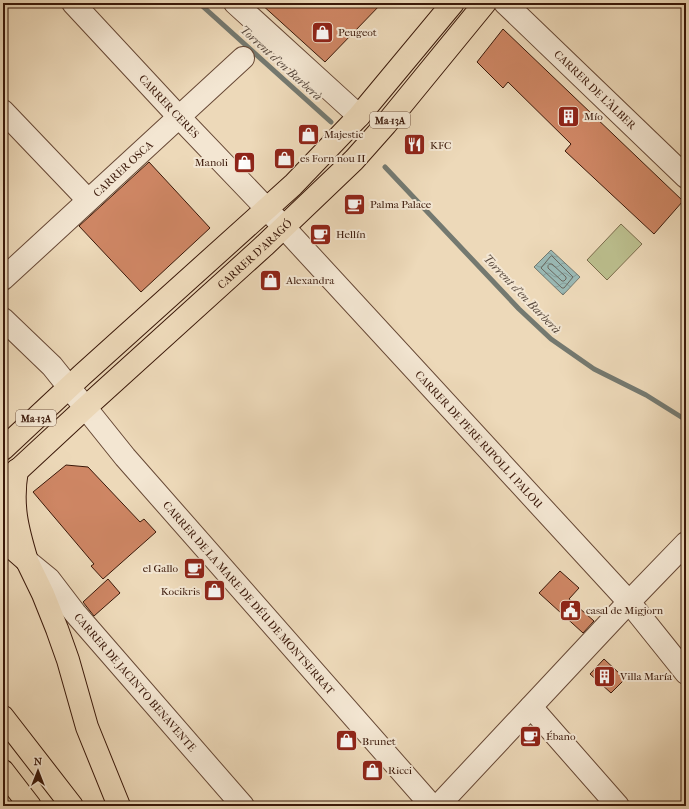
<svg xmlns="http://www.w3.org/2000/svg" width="689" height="809" viewBox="0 0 689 809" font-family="'IM FELL French Canon',serif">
<defs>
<pattern id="water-waves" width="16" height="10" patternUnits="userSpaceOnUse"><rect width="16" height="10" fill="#9ab9b5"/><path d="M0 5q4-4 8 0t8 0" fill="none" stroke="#859e9a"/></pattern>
</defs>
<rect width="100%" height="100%" fill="#edd9b9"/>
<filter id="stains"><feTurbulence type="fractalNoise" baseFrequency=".005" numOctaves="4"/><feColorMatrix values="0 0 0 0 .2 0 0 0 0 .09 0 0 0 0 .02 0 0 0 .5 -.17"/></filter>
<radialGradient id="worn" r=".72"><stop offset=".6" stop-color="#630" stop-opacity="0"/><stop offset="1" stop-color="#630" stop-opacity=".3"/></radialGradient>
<!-- garden -->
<path fill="#bbbe8d" stroke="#7a6b4b" d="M621 224 642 244 607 280 587 260Z"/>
<!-- water -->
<path fill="url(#water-waves)" stroke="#747970" d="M551 250 580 277 563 295 534 267Z"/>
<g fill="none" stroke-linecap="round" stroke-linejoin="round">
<!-- shore -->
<path stroke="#6a685f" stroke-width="1" d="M552 256 573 277 564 288H562L541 268 550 257Z
M550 264H552L566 277V279L564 281H562L548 268V266Z"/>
<!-- stream -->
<path stroke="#747970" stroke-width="5" d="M199 3 331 122
M385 167 519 309 551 339 594 369 646 395 686 420"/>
</g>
<!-- building -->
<path fill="#ce8664" stroke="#3a1809" d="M260 3H382L325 62Z
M503 29 683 201 654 234 565 151 571 144 508 82 503 88 477 62Z
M149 162 210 228 141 292 79 226Z
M66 465 88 467 140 522 144 519 156 532 103 579 91 566 94 564 33 492Z
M560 571 579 588 569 599 594 621 583 633 539 593Z
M108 579 120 593 94 616 83 602Z
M604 659 620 674 619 675 624 680 611 693 590 674Z"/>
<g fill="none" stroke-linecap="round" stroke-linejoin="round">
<defs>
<g id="minor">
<path id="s1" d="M73 3 179 117 267 209 629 602 686 673"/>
<path d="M235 3 359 116"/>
<path id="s2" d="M505 3 686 177"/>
<path d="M3 111 88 200"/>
<path id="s3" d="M3 279 243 58"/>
<path id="s4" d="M3 319 52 366 125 457 432 806"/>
<path id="s5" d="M27 561 49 579 75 613 243 806"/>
<path d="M531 707 618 806"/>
<path d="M438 806 629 602 686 543"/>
</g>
<g id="major">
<path d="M3 449 82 375 293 185 359 116 453 3"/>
<path d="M17 470C11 505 17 528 27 561"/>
<path id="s6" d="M3 484 85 408 265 245 354 160 386 124 485 3"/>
<path d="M3 540 27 561"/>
</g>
<path id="highway" d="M27 561 43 594 57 629 68 660 87 727 119 806
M3 717 72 806
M3 771 30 806"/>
</defs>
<!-- minor casing -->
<use href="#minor" stroke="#674835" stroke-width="24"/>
<!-- major casing -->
<use href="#major" stroke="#3a1809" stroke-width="24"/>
<!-- highway casing -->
<use href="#highway" stroke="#3a1809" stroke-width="24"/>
<!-- minor -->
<use href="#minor" stroke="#f3e6d2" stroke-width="22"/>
<!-- major -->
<use href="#major" stroke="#edd9b9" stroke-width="22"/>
<!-- highway -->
<use href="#highway" stroke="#edd9b9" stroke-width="22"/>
</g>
<!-- icons -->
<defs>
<symbol id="shop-square" viewBox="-11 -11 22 22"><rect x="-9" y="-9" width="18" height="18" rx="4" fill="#8f2418" stroke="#f3e6d2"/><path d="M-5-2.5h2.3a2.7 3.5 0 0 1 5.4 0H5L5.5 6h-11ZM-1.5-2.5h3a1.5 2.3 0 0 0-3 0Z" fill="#fff"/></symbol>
<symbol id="building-square" viewBox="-11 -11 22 22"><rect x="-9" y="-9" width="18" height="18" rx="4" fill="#8f2418" stroke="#f3e6d2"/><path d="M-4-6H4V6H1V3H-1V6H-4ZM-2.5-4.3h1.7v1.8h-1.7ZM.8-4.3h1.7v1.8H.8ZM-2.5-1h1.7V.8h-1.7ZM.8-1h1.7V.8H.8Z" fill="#fff"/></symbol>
<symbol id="restaurant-square" viewBox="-11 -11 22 22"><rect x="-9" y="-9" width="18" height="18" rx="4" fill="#8f2418" stroke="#f3e6d2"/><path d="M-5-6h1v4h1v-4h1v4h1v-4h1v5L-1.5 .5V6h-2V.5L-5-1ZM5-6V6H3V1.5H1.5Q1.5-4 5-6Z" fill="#fff"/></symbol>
<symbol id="cafe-square" viewBox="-11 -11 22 22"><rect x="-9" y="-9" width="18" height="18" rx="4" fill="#8f2418" stroke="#f3e6d2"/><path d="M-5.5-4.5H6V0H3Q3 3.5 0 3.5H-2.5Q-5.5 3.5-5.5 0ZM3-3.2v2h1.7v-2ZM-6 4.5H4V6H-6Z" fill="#fff"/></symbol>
<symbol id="civic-square" viewBox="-11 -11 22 22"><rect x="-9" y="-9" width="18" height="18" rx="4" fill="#8f2418" stroke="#f3e6d2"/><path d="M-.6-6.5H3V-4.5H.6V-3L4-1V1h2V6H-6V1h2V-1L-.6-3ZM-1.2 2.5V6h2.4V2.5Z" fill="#fff"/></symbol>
</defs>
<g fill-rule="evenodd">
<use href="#shop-square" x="310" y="20" width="25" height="25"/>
<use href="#building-square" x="556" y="104" width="25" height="25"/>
<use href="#shop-square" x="296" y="122" width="25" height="25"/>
<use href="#restaurant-square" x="402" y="132" width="25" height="25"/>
<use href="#shop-square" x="272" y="146" width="25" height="25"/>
<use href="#shop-square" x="232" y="150" width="25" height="25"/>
<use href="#cafe-square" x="342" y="192" width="25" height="25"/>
<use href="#cafe-square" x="308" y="222" width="25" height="25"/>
<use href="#shop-square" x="258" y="268" width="25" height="25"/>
<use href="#cafe-square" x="182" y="556" width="25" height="25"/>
<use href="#shop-square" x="202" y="578" width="25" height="25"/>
<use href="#civic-square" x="558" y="598" width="25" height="25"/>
<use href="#building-square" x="592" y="664" width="25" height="25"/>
<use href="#cafe-square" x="518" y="724" width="25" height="25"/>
<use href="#shop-square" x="334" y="728" width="25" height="25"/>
<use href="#shop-square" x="360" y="758" width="25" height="25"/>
</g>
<g text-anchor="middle" stroke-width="4" stroke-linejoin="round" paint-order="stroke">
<!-- shield labels -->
<g fill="#f3e6d2" stroke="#725645" stroke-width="1">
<rect x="370" y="112" width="40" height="16" rx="3"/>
<rect x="16" y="410" width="40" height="16" rx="3"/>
</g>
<g font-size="10" font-weight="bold" fill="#3a1809">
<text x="390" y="124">Ma-13A</text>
<text x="36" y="422">Ma-13A</text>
</g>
<!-- poi labels -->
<g font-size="11" fill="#3a1809" stroke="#f3e6d2" text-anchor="start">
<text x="338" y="36">Peugeot</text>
<text x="584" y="120">Mío</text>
<text x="324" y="138">Majestic</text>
<text x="430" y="149">KFC</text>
<text x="300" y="162">es Forn nou II</text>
<text x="228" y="166" text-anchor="end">Manoli</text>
<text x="370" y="208">Palma Palace</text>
<text x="336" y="238">Hellín</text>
<text x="286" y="284">Alexandra</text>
<text x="178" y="572" text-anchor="end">el Gallo</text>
<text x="200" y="595" text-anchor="end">Kocikris</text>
<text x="586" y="614">casal de Migjorn</text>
<text x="620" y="680">Villa María</text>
<text x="546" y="740">Ébano</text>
<text x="362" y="745">Brunet</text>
<text x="388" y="774">Ricci</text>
</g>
<!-- street labels -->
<g font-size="11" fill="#3a1809" stroke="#f3e6d2">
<text dy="4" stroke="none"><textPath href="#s2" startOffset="125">CARRER DE L'ÀLBER</textPath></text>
<text dy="4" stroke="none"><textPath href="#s1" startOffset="141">CARRER CERES</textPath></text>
<text dy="4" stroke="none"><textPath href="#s3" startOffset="163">CARRER OSCA</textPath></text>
<text dy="4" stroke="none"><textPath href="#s6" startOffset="341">CARRER D'ARAGÓ</textPath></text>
<text dy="4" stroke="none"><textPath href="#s1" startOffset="596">CARRER DE PERE RIPOLL I PALOU</textPath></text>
<text dy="4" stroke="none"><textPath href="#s4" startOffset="372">CARRER DE LA MARE DE DÉU DE MONTSERRAT</textPath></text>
<text dy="4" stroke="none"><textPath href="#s5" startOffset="163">CARRER DE JACINTO BENAVENTE</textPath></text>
</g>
<!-- water labels -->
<g font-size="12" font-style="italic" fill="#57483d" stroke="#f3e6d2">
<text transform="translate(281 63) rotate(42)" y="4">Torrent d'en Barberà</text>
<text transform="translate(522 294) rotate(46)" y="4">Torrent d'en Barberà</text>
</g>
</g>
<!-- margin -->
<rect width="689" height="809" fill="none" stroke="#edd9b9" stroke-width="16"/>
<rect x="4" y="4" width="681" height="801" fill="none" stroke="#3a1809" stroke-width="2"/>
<rect x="8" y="8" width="673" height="793" fill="none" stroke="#3a1809"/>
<!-- north arrow -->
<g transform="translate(38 771)" stroke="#f3e6d2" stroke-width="3" paint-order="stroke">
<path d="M0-3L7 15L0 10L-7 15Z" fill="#3a1809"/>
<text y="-6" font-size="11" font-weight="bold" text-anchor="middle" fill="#3a1809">N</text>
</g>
<rect width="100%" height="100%" filter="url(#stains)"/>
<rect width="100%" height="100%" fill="url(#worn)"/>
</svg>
